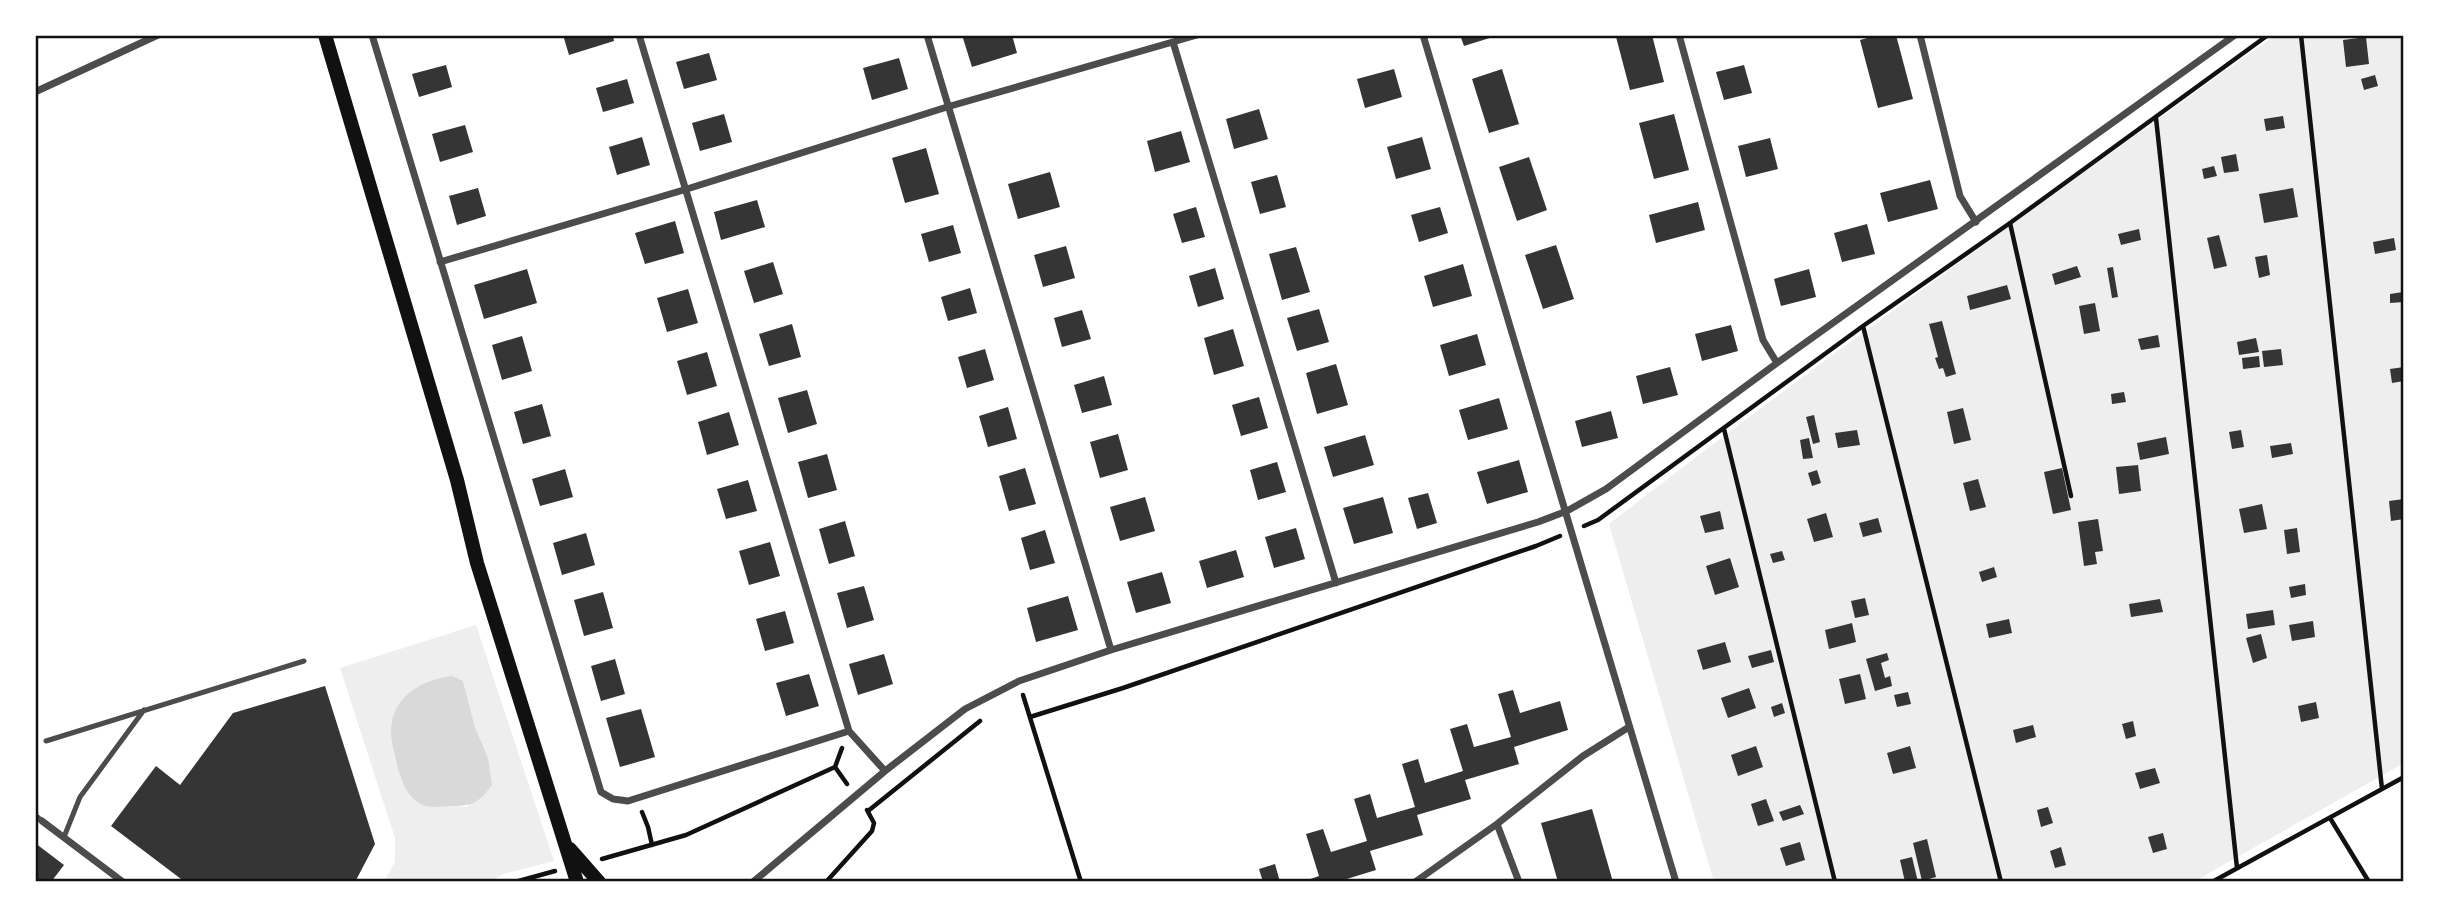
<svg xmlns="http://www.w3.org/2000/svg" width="2439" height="917" viewBox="0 0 2439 917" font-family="'Work Sans',sans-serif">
<rect width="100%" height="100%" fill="#fff"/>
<!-- green -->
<path fill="#eee" fill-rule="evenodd" d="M2275 35H2404V763L2193 882H1714L1609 524C1826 355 2051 197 2275 35Z
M476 625 554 861 503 874 489 882H384L395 862V838L340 668ZM463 681 475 727 488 758 467 807C425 803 425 818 400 777Z"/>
<!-- water -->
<path fill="#d9d9d9" d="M452 676 463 681 475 727 488 758 492 785C479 802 474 806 453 806 442 806 430 809 421 804 407 797 400 778 397 764 395 754 391 742 391 732 391 697 421 680 452 676Z"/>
<!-- building -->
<path fill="#353535" d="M563 35H613L614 41 569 55Z
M962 35H1012L1017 53 972 67Z
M1460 35H1496V36L1464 46Z
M1624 35H1652L1664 82 1630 90 1616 37Z
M1878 35H1896L1913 99 1878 108 1860 40Z
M2366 37 2369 64 2346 67 2343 40Z
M709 53 717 80 684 89 676 62Z
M899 58 908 89 872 100 863 68Z
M446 65 452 87 419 97 412 74Z
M1744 65 1752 93 1724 100 1716 72Z
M1394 69 1402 97 1365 108 1357 79Z
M1502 69 1519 124 1489 133 1472 79Z
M2375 75 2378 86 2364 90 2361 79Z
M627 79 634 103 603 112 596 88Z
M1259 109 1268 139 1234 149 1226 119Z
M724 114 732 142 700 151 692 123Z
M1674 114 1689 170 1654 179 1639 123Z
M2283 116 2285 128 2266 131 2264 119Z
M465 125 473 152 440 162 432 134Z
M1181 131 1190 162 1155 172 1147 141Z
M642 137 650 165 617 175 609 147Z
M1422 137 1431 169 1396 179 1387 147Z
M1770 138 1778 169 1746 177 1738 146Z
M926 148 939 194 905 203 892 158Z
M2236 154 2239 171 2224 173 2221 157Z
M1529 157 1547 210 1517 221 1499 167Z
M2214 166 2217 176 2204 179 2202 169Z
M1050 172 1060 207 1018 219 1008 184Z
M1277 175 1286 207 1260 214 1251 182Z
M1930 180 1938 209 1888 222 1880 193Z
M478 188 486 216 457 225 449 196Z
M2293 188 2298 217 2264 223 2259 194Z
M757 200 765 227 721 240 714 212Z
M1698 202 1705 230 1656 243 1649 215Z
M1196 207 1205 237 1182 243 1173 214Z
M1440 207 1448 233 1419 242 1411 215Z
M675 221 684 253 645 264 635 233Z
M1867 224 1875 254 1842 262 1834 233Z
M953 225 961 253 929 262 921 234Z
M2139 229 2141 240 2121 245 2118 234Z
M2219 235 2227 266 2214 269 2207 238Z
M2394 238 2396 250 2375 254 2373 242Z
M1556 245 1574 299 1543 309 1525 255Z
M1066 246 1075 278 1043 287 1034 255Z
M1296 247 1310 292 1282 300 1269 254Z
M2267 255 2270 275 2259 278 2255 257Z
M773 262 783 294 754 303 744 271Z
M1463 264 1472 296 1433 307 1424 276Z
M2077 266 2081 277 2055 285 2052 274Z
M2113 267 2118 297 2112 298 2107 268Z
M1215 268 1224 299 1198 307 1189 276Z
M527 269 537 303 484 319 474 285Z
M1809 269 1816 297 1781 306 1774 279Z
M2007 285 2011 299 1970 310 1967 296Z
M970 288 977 313 948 321 941 297Z
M688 289 698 323 667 332 657 298Z
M2403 292 2404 302 2390 303V294Z
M2095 303 2100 331 2084 334 2079 306Z
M1319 309 1329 342 1297 351 1287 318Z
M1082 310 1091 339 1062 347 1054 318Z
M1942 321 1956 374 1946 377 1943 368 1939 369 1935 358 1938 357 1929 324Z
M792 324 801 357 769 366 759 334Z
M1731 325 1738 351 1702 361 1695 334Z
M1233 329 1244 366 1214 375 1204 338Z
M1477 334 1486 365 1449 376 1440 345Z
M2158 335 2160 347 2141 350 2138 339Z
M522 336 532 371 502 380 492 345Z
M2256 338 2259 352 2239 355 2237 342Z
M985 349 994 380 967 388 958 357Z
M2281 349 2283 365 2264 367 2262 351Z
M707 352 717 386 687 395 677 361Z
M2259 356 2260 367 2243 369 2242 358Z
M1336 364 1348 405 1317 414 1306 373Z
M1670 367 1678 395 1643 404 1636 376Z
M2404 367V381L2392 383 2390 369Z
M1104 376 1112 405 1082 413 1074 385Z
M807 390 817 424 788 433 778 398Z
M2124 392 2126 402 2112 404 2111 394Z
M1259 397 1268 428 1241 436 1232 405Z
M1499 398 1508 429 1468 440 1459 410Z
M542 404 551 436 523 444 514 412Z
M1008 407 1017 439 988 447 979 416Z
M1963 408 1971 440 1954 444 1947 412Z
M1611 411 1618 438 1582 447 1575 421Z
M729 412 739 445 707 455 698 422Z
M1814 415 1820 442 1813 444 1806 417Z
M1857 430 1860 445 1838 448 1835 433Z
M2241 430 2244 447 2232 449 2229 432Z
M1118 434 1128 470 1100 478 1090 442Z
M1365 435 1374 465 1333 477 1324 447Z
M2166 437 2169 454 2140 460 2137 443Z
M1809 438 1813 458 1803 459 1800 440Z
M2291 443 2293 454 2272 458 2270 446Z
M827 454 837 490 808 498 798 462Z
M1519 460 1528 492 1487 504 1477 472Z
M1277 462 1286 492 1258 500 1250 470Z
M2138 465 2141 491 2119 494 2116 467Z
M1025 468 1036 504 1009 511 999 476Z
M2062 468 2071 510 2053 514 2044 472Z
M565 469 573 497 540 506 532 479Z
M1817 470 1821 483 1812 486 1808 473Z
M1978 479 1986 507 1970 511 1963 483Z
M748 480 757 511 726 519 717 489Z
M1428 493 1437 523 1417 529 1408 498Z
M1145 497 1155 531 1120 541 1110 507Z
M1383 497 1393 533 1354 544 1343 508Z
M2404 499V519L2391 521 2389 501Z
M2262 504 2267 529 2244 533 2239 509Z
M1720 511 1724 529 1705 533 1700 516Z
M1826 513 1833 537 1814 542 1807 519Z
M1878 518 1882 532 1863 537 1859 523Z
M2098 519 2103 551 2095 552 2097 564 2084 566 2078 522Z
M845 521 855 556 829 564 819 529Z
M1296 528 1305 559 1274 568 1265 537Z
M2297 528 2300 552 2287 554 2284 530Z
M1045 530 1055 563 1030 570 1021 538Z
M586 533 595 565 562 575 553 543Z
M770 542 780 576 749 585 739 551Z
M1236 550 1244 577 1207 588 1199 561Z
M1782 551 1785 560 1773 563 1770 554Z
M1730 558 1739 587 1715 595 1706 566Z
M1994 567 1997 577 1982 582 1979 572Z
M1162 572 1171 603 1136 613 1127 582Z
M2305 584 2306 595 2291 598 2289 587Z
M864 586 874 620 847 628 837 593Z
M603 592 613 628 584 636 574 600Z
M1068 596 1078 630 1036 642 1027 608Z
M1865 598 1869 615 1855 618 1851 601Z
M2160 599 2163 612 2131 617 2129 604Z
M2273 610 2275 625 2248 629 2246 614Z
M785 611 794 643 765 651 756 619Z
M2009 619 2012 633 1989 638 1986 624Z
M2313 621 2315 637 2292 641 2289 625Z
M1852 623 1856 642 1829 649 1825 630Z
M2261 634 2267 658 2253 663 2246 638Z
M1725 642 1731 662 1703 670 1697 650Z
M1771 650 1774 662 1752 668 1748 656Z
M1887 653 1889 660 1881 663 1885 678 1890 676 1892 686 1875 691 1866 659Z
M884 654 893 684 858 695 849 664Z
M615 659 625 694 601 701 591 666Z
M809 674 819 706 786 716 776 683Z
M1860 674 1866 699 1845 704 1839 679Z
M325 686 375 844 355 882H185L111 826 156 766 180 785 233 713Z
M1749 688 1756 708 1728 718 1721 698Z
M1513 690 1520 713 1560 701 1568 730 1514 747 1519 764 1465 780 1471 799 1417 815 1423 835 1370 851 1376 870 1337 882H1302L1319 876 1306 834 1323 829 1331 852 1367 841 1354 799 1370 794 1377 818 1415 807 1402 764 1418 759 1425 783 1463 771 1450 729 1467 724 1474 747 1511 737 1498 694Z
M1908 692 1911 704 1897 707 1894 695Z
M2316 702 2319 718 2301 722 2298 706Z
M1782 703 1785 713 1774 717 1771 707Z
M641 709 655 757 620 767 606 718Z
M2133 721 2136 736 2126 739 2122 724Z
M2033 725 2036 737 2016 743 2013 730Z
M1756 746 1763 767 1738 776 1731 755Z
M1910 746 1916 768 1893 774 1887 753Z
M2155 768 2160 783 2140 789 2135 773Z
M1766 799 1774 821 1758 826 1751 804Z
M1800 805 1804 814 1783 821 1779 812Z
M2048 807 2053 823 2041 827 2037 810Z
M1592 809 1613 882H1558L1541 823Z
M2163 833 2167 849 2153 853 2148 837Z
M1927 839 1936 877 1922 881 1913 843Z
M1800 842 1805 860 1786 866 1780 848Z
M35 843 64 865 51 882H35Z
M2061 847 2066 865 2055 868 2050 851Z
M1912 857 1918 882H1905L1900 860Z
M1275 864 1280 882H1263L1259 869Z"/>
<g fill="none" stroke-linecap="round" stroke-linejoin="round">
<!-- path -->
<path stroke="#111" stroke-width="4.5" d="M2301 35 2382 789
M2156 118 2237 868
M2010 223 2071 496
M1863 326 2001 882
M1724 429 1835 882
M1584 526 1598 520 1863 326 2010 223 2268 35
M1023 695 1081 882
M1030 717 1123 688 1536 546 1560 536
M835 767 847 784
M868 811 980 721
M642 812 648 827 652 845
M2330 818 2369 882
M602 859 686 835 835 767 842 748
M515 882 555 871
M826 882 872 831 874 823 867 810
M2212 882 2404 777"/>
<!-- service -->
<path stroke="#4c4c4c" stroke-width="5" d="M46 741 304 661
M35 815 42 821
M64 837 80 797 144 710"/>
<!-- minor -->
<path stroke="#4c4c4c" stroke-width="7" d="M372 35 601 792 613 799 628 801 849 731 885 771
M639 35 849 731
M927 35 1111 650
M1423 35 1676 882
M1679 35 1763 340 1777 363
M1920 35 1960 196 1976 222
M1173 42 1336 583
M35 92 158 35
M440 262 687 189 947 107 1197 35
M42 821 123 882
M1497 824 1519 882
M753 882 885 771 965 709 1019 681 1111 650 1538 522 1567 511 1606 489 1777 363 2235 35
M1415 882 1497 824 1583 756 1629 727"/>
<!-- secondary -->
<path stroke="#111" stroke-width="14" d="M325 35 457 480 477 563 577 882
M570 849 599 882"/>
</g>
<!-- border -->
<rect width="2439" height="917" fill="none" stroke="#ffffff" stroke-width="74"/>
<rect x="37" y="37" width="2365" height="843" fill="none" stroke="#111" stroke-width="2.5"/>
</svg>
